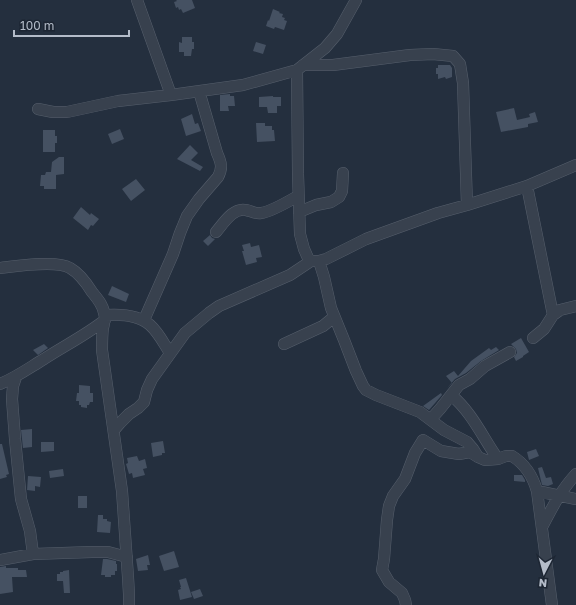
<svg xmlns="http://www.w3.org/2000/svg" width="576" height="605" viewBox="0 0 576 605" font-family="'Golos Text',sans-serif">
<rect width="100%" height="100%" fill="#242f3e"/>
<!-- building -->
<path fill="#455162" d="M176 0H192L195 8 183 13 181 9 179 10 178 7 176 8 174 2 177 1Z
M273 9 280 12 279 13 283 14 282 17 285 18 284 20 287 21 284 30 275 27 274 29 266 26 268 20 269 21Z
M182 37H192V42H194V49H192L191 56H184V52H179V42L182 43Z
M256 42 266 45 263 54 253 51Z
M438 65H450L452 68V77L446 79 445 77 438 79V74H436V68H438Z
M230 94V96H234L235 106H228L229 111H220V95Z
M273 96V97H281V106H277V113H268L267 107H259V97Z
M514 108 517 120 530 117 529 114 535 112 538 122 528 124V127L501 132 496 112Z
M192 114 195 124 198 123 201 131 186 136 181 119Z
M256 123H265V126H272V130H274L275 141 257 142Z
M120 129 124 139 112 144 108 134Z
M43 130H55V136H57V143H55V152H43Z
M190 145 198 153 191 160 203 167 200 171 177 159Z
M59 157H64V174L56 175V189H44V186H40L41 175H45L46 172H51L52 162Z
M136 179 145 190 131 201 122 189Z
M81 207 90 215 91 213 99 219 93 226 91 225 88 230 73 218Z
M210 235 212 238 215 239 208 246 203 241Z
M250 243 251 247 259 245 262 257 256 258 257 262 246 265 242 251H244L242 245Z
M112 286 129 294 126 302 108 295Z
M521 338 529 352 523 356V357L516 361 514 357 517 353 516 349 511 344Z
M44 344 48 348 38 355 33 350Z
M496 347 499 350 481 361 466 373 455 379 447 388 452 383 446 376 454 371 458 376 471 361 489 348 491 350Z
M79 385 90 386V393H93V402H90L89 405H87V408L81 407V405H79V401H76L77 393H79Z
M441 393 442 395 429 410 423 406Z
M32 429V447L23 448 21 430Z
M163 441 165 453H162V455L153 457 151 443Z
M41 442H54V451L41 452Z
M0 444H2L9 474 6 475 7 477 0 479Z
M536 449 539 456 529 460 527 452Z
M137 456 139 461 145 459 147 468 143 469 145 475 133 478 132 473 129 474 126 464 128 463 127 458Z
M542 467 546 478 551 477 553 484 548 486 542 485 538 468Z
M63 469 64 476 50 478 49 471Z
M514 475H522L525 480V482L514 481Z
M28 476 41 477 40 487 35 486V491L27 490Z
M78 496H87V508H78Z
M98 515H103V519H107V521L111 522 110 533 97 532Z
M174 551 179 567 164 571 159 556Z
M148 555 150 565H147L148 570 138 571 136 559Z
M103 559H107L116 561V564H117V571H115V575H111V577H105V575H101Z
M6 566V568H18V570H26L27 577H12L13 592 0 594V567Z
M69 570 70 593H64L63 581H57V574H60V572H63V571Z
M186 578 192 597 180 600 178 590 181 589 180 587H181L179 580Z
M200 589 203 596 194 599 191 592Z"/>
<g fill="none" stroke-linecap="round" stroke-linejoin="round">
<defs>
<path id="minor" d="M137 0 171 95
M303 65H333L410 55 433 54 453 56 460 64 463 83 467 205
M297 70 298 174 300 234 304 249 308 258 311 261H319L326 259 366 239 438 213 467 205 527 186 576 165
M38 109 53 112H67L118 101 171 95 243 85 297 70 325 48 337 34 356 0
M527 186 553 315 544 329 533 338
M299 212 316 205 331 202 339 197 342 191 343 173
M216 232C223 224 233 207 246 210 251 211 255 214 261 213 271 212 289 201 298 196
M319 261 324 277 331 308 344 340 356 371 363 386 366 390 376 395 420 412 444 430 467 442 473 449 478 457
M0 268C16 266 57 260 70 268 79 273 87 284 92 292 97 298 103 305 104 313 106 318 104 323 103 328 102 335 102 342 102 350L122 491 128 577 129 594V605
M105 315C119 314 139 315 150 325 159 333 164 344 170 353
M553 315 560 310 576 306
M144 320 173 254 180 233 187 216 199 199 218 177C223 168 221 162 217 153L199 91
M284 344 323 326 334 317
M16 377 13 386 12 399 15 439 21 499 30 531 33 554
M0 384C17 377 29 368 44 359 64 346 86 335 105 320
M451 395C472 412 483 438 498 459
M431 419 440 409 459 385 470 379 485 366 510 352
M114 430 120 423 129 414 138 408 144 402 147 390 152 379 185 333 209 313 219 306 290 275 311 261
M537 491 576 499
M542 527C552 508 561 490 576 474
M0 560 33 554 92 552H108L127 557
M406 605 405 600 402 593 389 582 382 570 384 559 387 520 389 506 393 496 405 479 415 453 423 440 441 451 459 454 470 452 478 457 485 460 498 459 506 456H512C525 464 533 477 537 491L552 605"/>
</defs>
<!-- minor casing -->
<use href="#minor" stroke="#565f6c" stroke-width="12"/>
<!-- minor -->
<use href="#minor" stroke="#38414e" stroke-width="11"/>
</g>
<!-- north arrow -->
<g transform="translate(544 573) rotate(186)" stroke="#1d2633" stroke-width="3" paint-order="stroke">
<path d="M0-3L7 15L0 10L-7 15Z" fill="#b4bcc9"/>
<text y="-6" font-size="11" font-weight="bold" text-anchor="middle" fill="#b4bcc9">N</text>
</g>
<!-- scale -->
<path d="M14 30v6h115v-6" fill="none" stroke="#b4bcc9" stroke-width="2"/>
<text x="20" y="30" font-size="12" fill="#b4bcc9" stroke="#1d2633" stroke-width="3" paint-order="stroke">100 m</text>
</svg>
